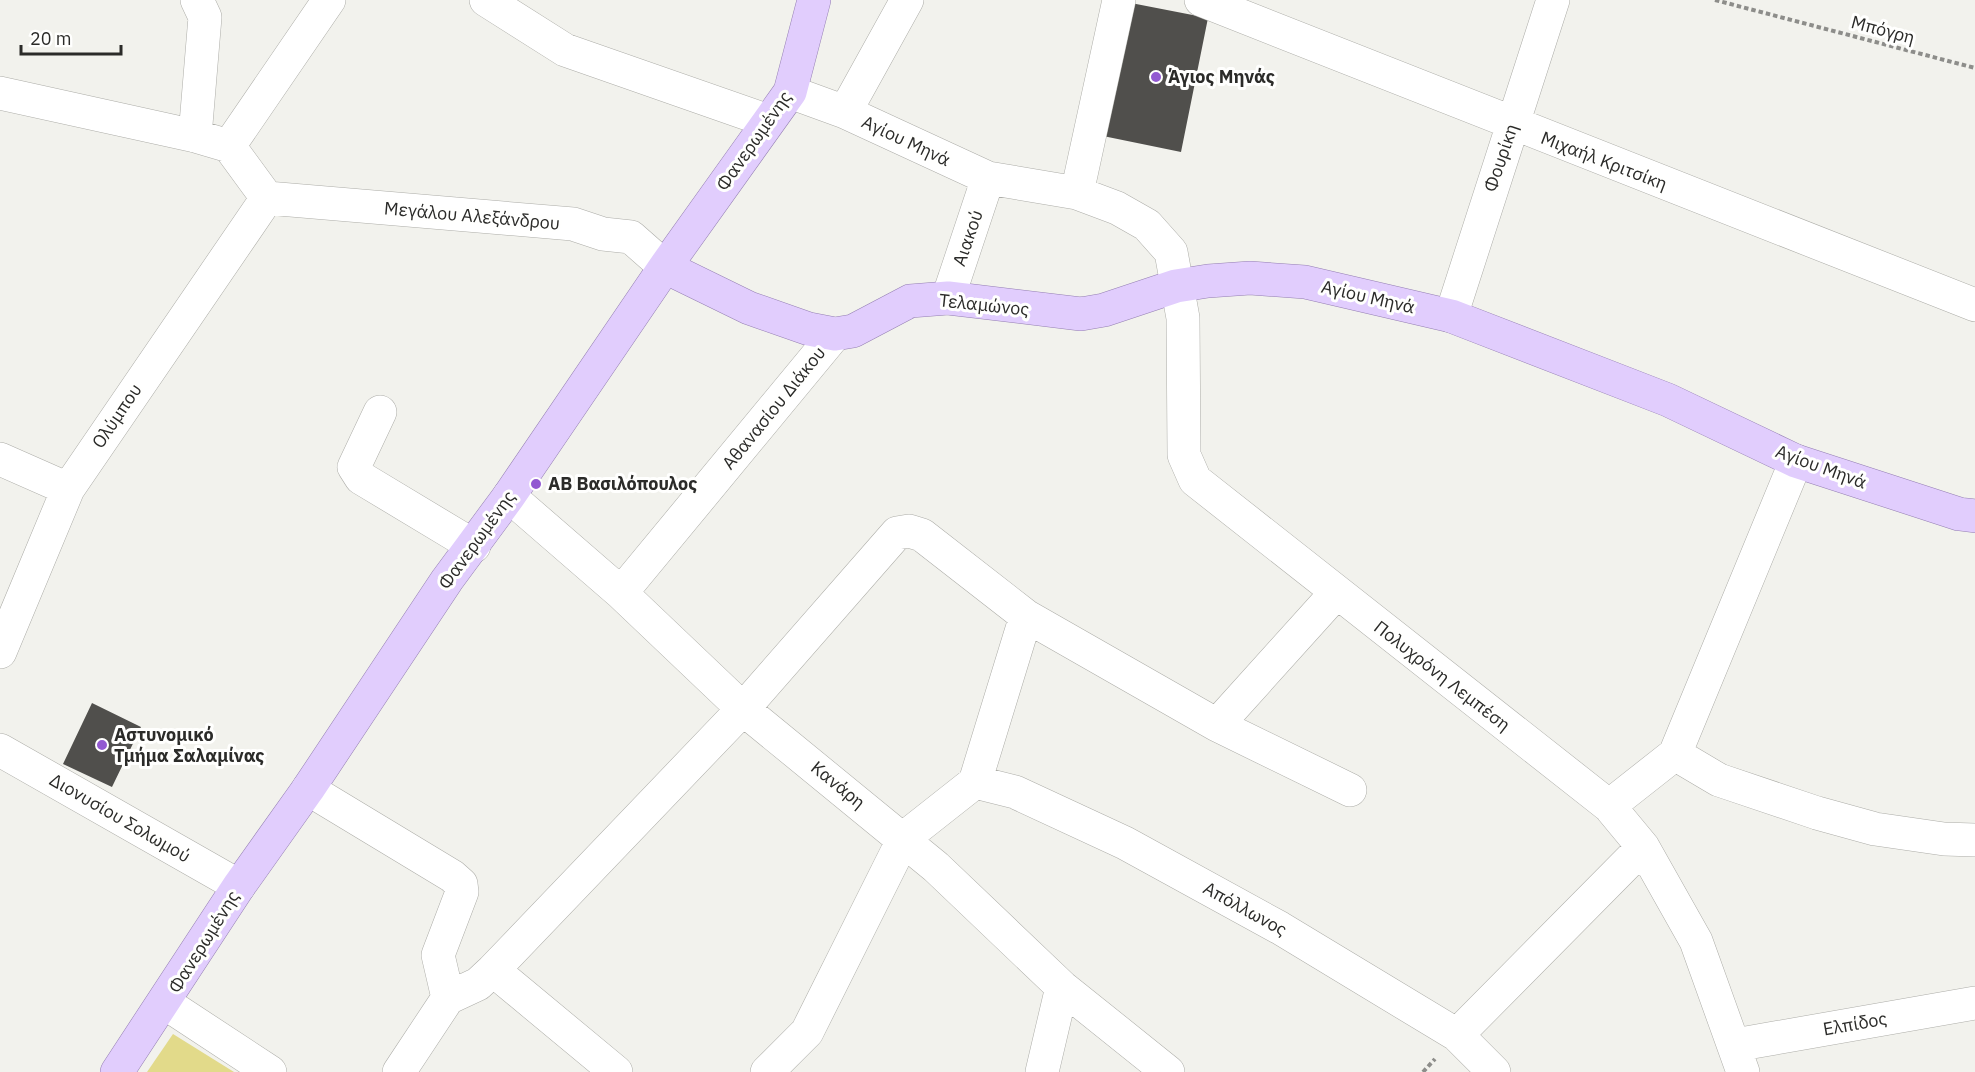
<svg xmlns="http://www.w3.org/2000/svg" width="1975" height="1072" viewBox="0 0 1975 1072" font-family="'IBM Plex Sans',sans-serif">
<rect width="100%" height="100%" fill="#f2f2ed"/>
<!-- green -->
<path fill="#e2da8a" d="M173 1034 234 1072H147Z"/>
<!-- building -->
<path fill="#504f4c" d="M1131 3 1208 18 1181 152 1103 136Z
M92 703 141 727 112 787 63 764Z"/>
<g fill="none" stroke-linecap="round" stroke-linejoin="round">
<defs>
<path id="minor" d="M486 0 565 50 768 121
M1201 0 1975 305
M790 92 845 112 988 178 1077 193 1117 208 1147 225 1171 252 1183 318 1184 455 1195 480 1609 806 1643 847 1696 941 1743 1072
M0 93 195 136 229 146 267 198
M845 112 907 0
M195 136 205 17 197 0
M229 146 329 0
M1077 193 1119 0
M267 198 573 224 603 234 631 237 665 267
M948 298 988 178
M1451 316 1553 0
M380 412 354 467 361 478 474 546
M0 459 68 489
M509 496 621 593 743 709 936 867 1062 987 1168 1072
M621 593 835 334
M1026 616 1217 725 1336 593
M0 652 68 489 267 198
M1217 725 1350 790
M0 750 239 886
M1675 754 1796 461
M975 782 1015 792 1125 843 1280 928 1457 1035 1494 1072
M308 789 452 876 461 884 462 892 438 955 448 998
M1609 806 1675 754 1719 780 1817 813 1875 829 1944 839 1975 840
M165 1003 270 1072
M1457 1035 1643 847
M1735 1045 1975 1003
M399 1072 448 998 478 984 493 970
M616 1072 493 970 743 709 897 533 909 531 922 535 1026 616 975 782 904 838 807 1032 767 1072
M1042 1072 1062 987"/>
<path id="major" d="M665 267 749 308 809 329 835 334 853 331 910 301 948 298 1081 314 1104 310 1176 286 1208 281 1250 278 1305 282 1451 316 1668 400 1796 461 1959 514 1975 516
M117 1072 239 886 308 789 447 580 509 496 665 267 790 92 814 0"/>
</defs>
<!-- minor casing -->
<use href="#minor" stroke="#adada8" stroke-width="34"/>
<!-- major casing -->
<use href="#major" stroke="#947fb2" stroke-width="34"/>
<!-- path -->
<path stroke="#8d8d8a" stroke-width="4" stroke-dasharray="4.5 3" stroke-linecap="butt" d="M1715 0 1975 68
M1423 1072 1435 1059"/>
<!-- minor -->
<use href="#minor" stroke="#fff" stroke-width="33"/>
<!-- major -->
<use href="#major" stroke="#e1cdfd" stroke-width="33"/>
</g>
<!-- markers -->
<g fill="#9259d1" stroke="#fffffe" stroke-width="2">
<circle cx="1156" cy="77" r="6"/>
<circle cx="536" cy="484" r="6"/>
<circle cx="102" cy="745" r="6"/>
</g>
<g text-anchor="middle" stroke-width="6" stroke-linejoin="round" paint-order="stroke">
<!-- street labels -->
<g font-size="18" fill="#2b2b29" stroke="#fffffe">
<text transform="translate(1883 30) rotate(15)" y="6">Μπόγρη</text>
<text transform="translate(754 141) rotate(-55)" y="6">Φανερωμένης</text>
<text transform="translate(906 141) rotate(25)" y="6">Αγίου Μηνά</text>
<text transform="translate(1501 158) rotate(-71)" y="6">Φουρίκη</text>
<text transform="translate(1604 161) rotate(21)" y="6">Μιχαήλ Κριτσίκη</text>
<text transform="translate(472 216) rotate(5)" y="6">Μεγάλου Αλεξάνδρου</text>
<text transform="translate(968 238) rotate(-71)" y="6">Αιακού</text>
<text transform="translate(1368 297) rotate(13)" y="6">Αγίου Μηνά</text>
<text transform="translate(984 305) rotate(6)" y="6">Τελαμώνος</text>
<text transform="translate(774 408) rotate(-51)" y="6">Αθανασίου Διάκου</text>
<text transform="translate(117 416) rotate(-56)" y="6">Ολύμπου</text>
<text transform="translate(1821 467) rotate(20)" y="6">Αγίου Μηνά</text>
<text transform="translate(477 540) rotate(-54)" y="6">Φανερωμένης</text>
<text transform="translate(1442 676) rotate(38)" y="6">Πολυχρόνη Λεμπέση</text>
<text transform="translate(838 785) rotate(39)" y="6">Κανάρη</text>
<text transform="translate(120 818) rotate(30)" y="6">Διονυσίου Σολωμού</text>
<text transform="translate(1245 909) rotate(29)" y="6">Απόλλωνος</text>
<text transform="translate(204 942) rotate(-58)" y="6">Φανερωμένης</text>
<text transform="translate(1855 1024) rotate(-10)" y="6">Ελπίδος</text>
</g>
<!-- poi labels -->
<g font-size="18" font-weight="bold" fill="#2b2b29" stroke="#fffffe" text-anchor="start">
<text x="1168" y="83">Άγιος Μηνάς</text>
<text x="548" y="490">ΑΒ Βασιλόπουλος</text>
<text x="114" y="741">Αστυνομικό<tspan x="114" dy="21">Τμήμα Σαλαμίνας</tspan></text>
</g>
</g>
<!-- scale -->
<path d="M21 45v9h100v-9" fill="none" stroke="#2b2b29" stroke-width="3"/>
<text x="30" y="45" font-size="18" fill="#2b2b29" stroke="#fffffe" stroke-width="4.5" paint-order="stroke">20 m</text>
</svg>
